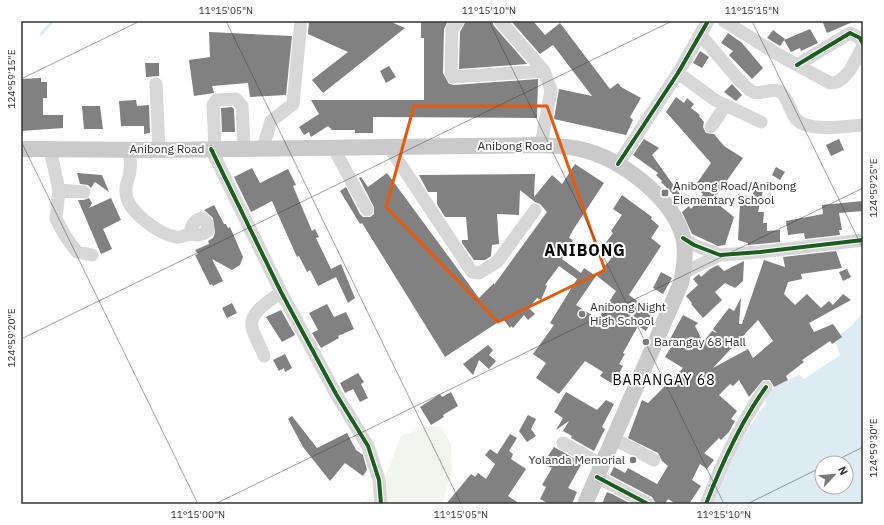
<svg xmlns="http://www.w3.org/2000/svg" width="884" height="525" viewBox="0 0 884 525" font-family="'IBM Plex Sans',sans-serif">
<rect width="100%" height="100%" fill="#fff"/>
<!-- green -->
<path fill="#f1f5ed" d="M428 426 441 427 451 444 452 471 442 504H363L382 486 401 436Z"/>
<!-- water -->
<path fill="#ddebf3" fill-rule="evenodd" d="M863 313V504H710C727 465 740 438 766 404L765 395 779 384 799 375 804 379 840 355 834 339 851 326ZM822 463H846V487H822Z"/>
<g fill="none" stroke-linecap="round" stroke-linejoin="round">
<!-- stream -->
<path stroke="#ddebf3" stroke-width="3" d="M41 34 53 21"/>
</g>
<!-- building -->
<path fill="#818181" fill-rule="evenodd" d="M309 21H389L405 28 323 93 312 80 348 52 308 34Z
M421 21H448L444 29 443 73 449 84 454 85 538 79 537 118 373 117V133H355V130H332L328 126 311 137 309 132 304 135 299 127 319 114 311 100H424V38H421Z
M466 21H492L494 26 527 64 459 69 460 32Z
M511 21H533L545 35 560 23 610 89 618 83 621 87 641 98 630 117 633 120 626 135 554 119 559 89 592 96 553 45 540 54Z
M828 21H855L827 33 823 23Z
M810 29 818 43 801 51 800 48 791 52 784 40Z
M773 30 785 39 780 46 767 38Z
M209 32 292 36 286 95 250 97 248 83 212 86 214 93 194 96 189 60 210 57Z
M728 33 742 43 763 68 752 79 729 55 733 51 721 43Z
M700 51 709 57 702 68 693 63Z
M145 63H159V76L146 77Z
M389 66 396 77 386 83 380 71Z
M41 78V82H47V98H43V115H63V128L21 131V79Z
M732 84 742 95 736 101 724 92Z
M676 97 684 103 687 98 694 104 691 108 700 115 699 116 704 122 703 127 706 133 714 134 724 146 743 158 713 200 734 217 725 245 718 246 692 234 682 212 689 206 691 209 703 194 694 187 711 163 666 112Z
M136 100 137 106 149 105 150 133 144 134V126H121L119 101Z
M82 106H100L103 129H84Z
M232 107 234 109 235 132H222L221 108Z
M644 139 659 148 652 155 682 197 679 200 661 182 662 181 656 175 658 173 633 155Z
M839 139 844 150 831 156 826 145Z
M575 164 604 183 573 230 569 238 573 240 562 259 581 273 584 268 596 276 576 305 598 319 616 291 597 276 613 256 602 248 613 233 611 231 622 215 613 209 622 195 652 217 651 219 659 226 651 238 661 246 629 295 655 314 646 331 638 326 623 353 625 354 619 364 623 366 613 384 600 376 603 372 585 361 559 394 536 378 546 363 533 354 554 325 550 323 577 279 559 266 545 285 547 286 541 300 537 298 529 308 535 314 528 320 524 315 513 328 511 326 510 328 503 319 445 357 367 231 362 223 360 224 340 191 346 187 360 214 363 217H370L374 214V207L359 178 361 177 368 187 387 173 479 298 494 283V285L547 212 540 204 535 202 520 190 519 215 497 214 499 244 492 245 491 256 485 260H474L462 243V240H468L466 217H445L437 204V192H428L419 175 535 174 534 197 552 175 562 184Z
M776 167 785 172 780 180 772 175Z
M252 168 260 183 288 169 296 185 293 186 312 231 315 229 319 237 316 238 331 269 341 264 355 298 348 303 336 277 318 286 310 270 307 272 299 256 297 257 272 201 251 212 234 177Z
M77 173 102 175 109 192 95 182 91 188 88 185 80 184Z
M756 184 764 187 758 212H764L763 223H767V231L780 230V242L748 245V243L738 240 740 203H737L738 194 752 197Z
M89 198 92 203 89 208 111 198 121 220 103 229 112 249 101 254 78 200H84Z
M863 201V211L839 213 842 230H839L840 235 805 239 804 233 788 235 786 221 823 214 822 205Z
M214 205 224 224H226L228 228 230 227 243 257 240 265 232 270 212 259 223 281 213 286 212 284 210 285 195 255 198 254 195 250 209 244 208 241 213 238 215 233 213 218 204 210Z
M836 251 842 268 801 274 802 279 788 282 784 294 795 305 807 294 821 308 829 301 833 305 843 294 851 300 809 323 814 332 833 324 842 337 832 344 830 341 802 360 804 362 786 376 788 380 774 387 770 380H763L749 397 739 380 733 386 730 384 719 395 737 411 731 419 735 421 729 432 721 440 719 438 704 453 714 460 707 469 700 464 692 480 701 486 689 504H676L668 499 665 504H656L652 497 610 475 614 467 625 473 628 468 657 484 668 466 662 461 658 453 628 438 642 400 648 403 683 368 665 357 674 342 670 339 683 315 698 323 695 326 703 342 712 331 717 333 713 329 729 308 734 311 741 298 739 324H742L764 260 785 267 783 257ZM758 320 773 341 753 358 748 349 713 368Z
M744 261 743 281 735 288 725 283 715 292 722 300 703 318 691 304 692 303 686 296 698 285 693 279 699 274 701 277 710 269 718 265 724 271Z
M847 269 851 277 843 281 839 272Z
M661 272 672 278 663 294 653 288Z
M232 303 237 313 227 318 222 308Z
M327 304 334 317 346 312 354 329 338 336 339 338 321 348 312 333 318 330 309 313Z
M281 310 295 335 282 342 266 317Z
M488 345 493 350 489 355 496 361 489 369 479 360 473 375 463 364Z
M285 354 292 368 285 372 284 368 279 371 273 360Z
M358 373 364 382 361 384 368 398 360 402 353 389 345 393 340 383Z
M451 392 458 406 443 415 444 417 431 425 420 407 440 394 442 397Z
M566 392 597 410 606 400 614 404 602 427 605 429 594 451 571 438 572 436 563 431 569 421 556 430 563 418 554 412Z
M528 415 536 419 531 429 536 436 527 442 519 431Z
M292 416 317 448 347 433 356 450 363 455 367 470 363 476 345 463 330 481 303 447 288 419Z
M510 434 517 438 509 451 513 454 511 459 526 469 508 496 520 504H446L471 474 475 477 478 473 486 479 495 464 485 455 490 449 497 454Z
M554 447 582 463 568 488 577 492 572 504H549L540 499 546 487 542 485 552 468 547 466 552 458 548 456Z
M607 492 612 494 631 504H602Z"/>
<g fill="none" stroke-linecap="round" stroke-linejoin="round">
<!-- minor -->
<path stroke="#d7d7d7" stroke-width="13" d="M458 21 452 29 451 73 453 77 544 71
M500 21 544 71 551 90 541 145
M724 21 777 54 830 83C847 84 856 58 863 46
M700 34C710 45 743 88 753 92 763 95 772 87 781 92 788 99 790 111 796 119 809 133 845 126 863 125
M797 65 850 33 860 38 863 44
M678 73 715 100 761 122
M156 84 159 150
M711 127 725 106
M333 147 367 210
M389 147 472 272 479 273 497 262 535 210
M263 148 271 121 293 104 301 21
M50 149 59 190 56 219 66 237 77 252 92 255
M129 149C130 156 131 163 130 170 130 177 125 185 126 192 126 211 159 234 176 237 181 238 186 234 191 234 199 235 202 236 208 230L207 223 202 218C194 220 191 226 190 234
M211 149 281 292 336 394 368 446 379 480 381 504
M215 149 213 105 216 100 236 99 242 106 244 148
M618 164 678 73 708 21
M59 190 84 192
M683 238 694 245 720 255 760 252 863 240
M683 273 720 255
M264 356C261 347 254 336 252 327 249 312 271 300 281 292
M614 439 654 460
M563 443 602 465
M597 477 648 504
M706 504C722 463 740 423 766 387"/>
<!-- major -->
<path stroke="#cacaca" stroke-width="16" d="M21 149 159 150 541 145C554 146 567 146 580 149 620 158 672 197 683 237 687 252 684 269 681 283L585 504"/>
<defs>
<path id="cycleway" d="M797 65 850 33 860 38 863 44
M211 149 281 292 336 394 368 446 379 480 381 504
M618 164 678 73 708 21
M683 238 694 245 720 255 760 252 863 240
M597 477 648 504
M706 504C722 463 740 423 766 387"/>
</defs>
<!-- cycleway casing -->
<use href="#cycleway" stroke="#fff" stroke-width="6"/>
<!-- cycleway -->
<use href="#cycleway" stroke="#1b5e20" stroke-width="4"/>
</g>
<!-- marked area -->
<path fill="none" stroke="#e8590c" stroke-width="3" stroke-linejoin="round" d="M414 106H547L605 270 498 322 386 207Z"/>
<!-- ticks -->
<path fill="none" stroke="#333" stroke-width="1" stroke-opacity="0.45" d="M226 21 461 504M489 21 724 504M752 21 863 249M21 79 140 21M21 141 198 504M21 339 672 21M831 463 863 447M215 504 863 188M747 504 822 467"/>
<!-- markers -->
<g fill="#7a7a7a" stroke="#fff" stroke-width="1.5">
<rect x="661" y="189" width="8" height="8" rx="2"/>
<circle cx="582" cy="314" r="4"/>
<circle cx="646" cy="342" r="4"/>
<circle cx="633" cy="460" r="4"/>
</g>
<g text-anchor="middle" stroke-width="4" stroke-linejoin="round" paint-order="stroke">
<!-- street labels -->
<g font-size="12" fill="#333" stroke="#fff">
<text x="515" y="150">Anibong Road</text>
<text x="167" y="153">Anibong Road</text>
</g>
<!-- poi labels -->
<g font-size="12" fill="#333" stroke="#fff" text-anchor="start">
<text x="673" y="190">Anibong Road/Anibong<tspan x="673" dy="14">Elementary School</tspan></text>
<text x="590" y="311">Anibong Night<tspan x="590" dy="14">High School</tspan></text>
<text x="654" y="346">Barangay 68 Hall</text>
<text x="625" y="464" text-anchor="end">Yolanda Memorial</text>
</g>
<!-- quarter labels -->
<g font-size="14" letter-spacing="1" fill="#000" stroke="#fff">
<text x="664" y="385">BARANGAY 68</text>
</g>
<!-- district labels -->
<g font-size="16" font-weight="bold" letter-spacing="1" fill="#000" stroke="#fff">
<text x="585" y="256">ANIBONG</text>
</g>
</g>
<!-- border -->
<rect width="884" height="525" fill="none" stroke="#ffffff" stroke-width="44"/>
<!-- north arrow -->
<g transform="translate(834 475) rotate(64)"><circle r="19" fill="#ffffff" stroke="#adadad"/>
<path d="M0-3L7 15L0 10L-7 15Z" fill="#7a7a7a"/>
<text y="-6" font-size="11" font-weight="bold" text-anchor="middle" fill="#333333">N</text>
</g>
<rect x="22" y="22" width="840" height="481" fill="none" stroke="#333" stroke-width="1.5"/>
<g font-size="10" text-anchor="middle" fill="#333">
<text x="226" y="14">11°15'05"N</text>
<text x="489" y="14">11°15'10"N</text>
<text x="752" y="14">11°15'15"N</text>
<text transform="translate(11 79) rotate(-90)" y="4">124°59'15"E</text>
<text transform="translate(873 188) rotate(-90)" y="4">124°59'25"E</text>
<text transform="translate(11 338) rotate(-90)" y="4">124°59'20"E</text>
<text transform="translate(873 448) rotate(-90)" y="4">124°59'30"E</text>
<text x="198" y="518">11°15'00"N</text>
<text x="461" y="518">11°15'05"N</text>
<text x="724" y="518">11°15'10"N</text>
</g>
</svg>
